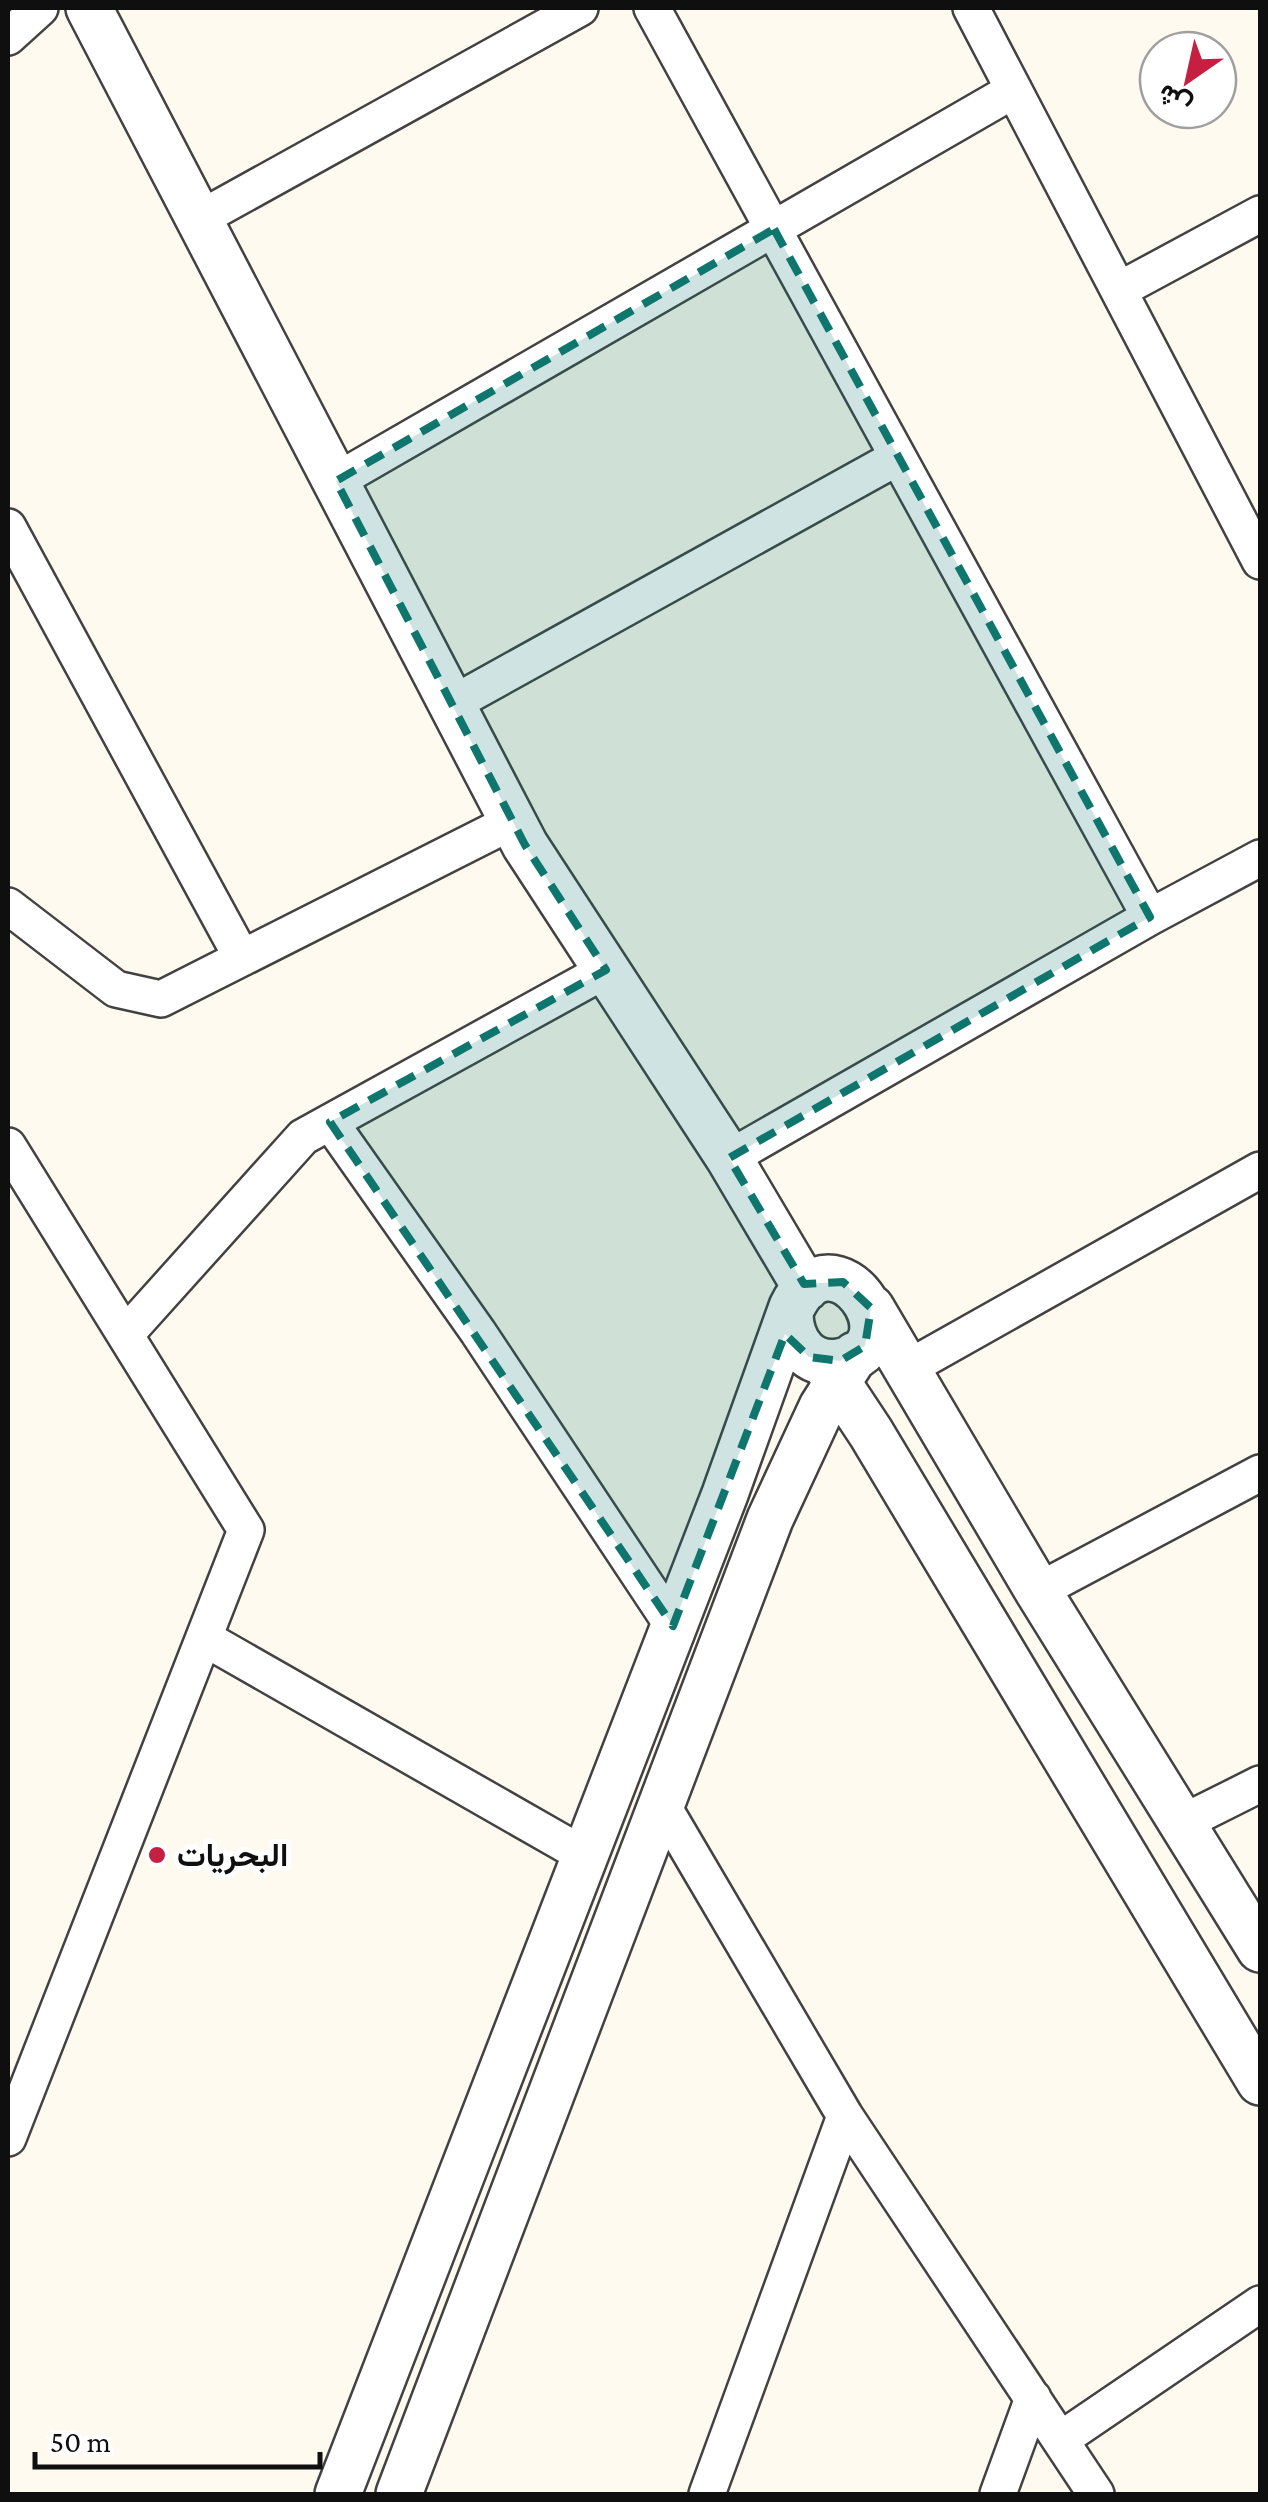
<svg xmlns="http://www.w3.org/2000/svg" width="1268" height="2502" viewBox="0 0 1268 2502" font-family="'Crimson Pro',Vazirmatn,serif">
<rect width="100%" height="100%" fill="#fffaf0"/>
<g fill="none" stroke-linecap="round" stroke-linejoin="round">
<defs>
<path id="minor" d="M652 8 1150 917
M971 8 1260 561
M8 37 40 8
M199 219 580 8
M1119 290 1260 214
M336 481 1014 90
M8 527 242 958
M452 704 898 457
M8 906 116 989 161 999 513 821
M330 1122 478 1332 673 1626
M8 1146 246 1530 8 2138
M729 1158 1150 917 1260 858
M125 1335 303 1137 606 970
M908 1368 1260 1170
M1038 1591 1260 1473
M204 1638 584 1855
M661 1803 845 2116 1096 2494
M1182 1823 1260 1784
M1060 2440 1260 2304
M707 2494 845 2116
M998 2494 1033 2398"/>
<path id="tertiary" d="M89 8 525 845 729 1158 806 1288
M871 1308 1038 1591 1260 1949
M824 1362 871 1433 1260 2082
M338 2494 725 1494 792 1307C833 1223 921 1346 839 1362 808 1367 791 1342 790 1315
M399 2494 770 1519 822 1407 855 1355"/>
</defs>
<!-- minor casing -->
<use href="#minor" stroke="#424242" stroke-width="40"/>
<!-- tertiary casing -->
<use href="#tertiary" stroke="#424242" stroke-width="50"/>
<!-- minor -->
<use href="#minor" stroke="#fff" stroke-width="35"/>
<!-- tertiary -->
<use href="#tertiary" stroke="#fff" stroke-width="45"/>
</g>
<!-- marked area -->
<path fill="#0f766e" fill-opacity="0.2" stroke="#0f766e" stroke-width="8" stroke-dasharray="20 12" stroke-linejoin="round" d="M774 229 1150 917 729 1158 804 1284 843 1282 871 1308 865 1346 840 1361 809 1357 785 1334 673 1626 330 1122 606 970 525 845 336 481Z"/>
<!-- markers -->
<circle fill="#c71f41" stroke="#fff" stroke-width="4" cx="157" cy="1855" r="10"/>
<g text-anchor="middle" stroke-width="10" stroke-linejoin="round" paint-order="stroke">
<!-- poi labels -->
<g font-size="32" font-weight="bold" fill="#0f0f0f" stroke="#fff" text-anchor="start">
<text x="177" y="1866">البحريات</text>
</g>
</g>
<!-- border -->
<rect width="1268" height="2502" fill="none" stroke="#0f0f0f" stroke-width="20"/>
<!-- north arrow -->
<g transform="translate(1188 80) rotate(214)"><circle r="48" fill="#ffffff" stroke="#9f9f9f" stroke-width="2.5"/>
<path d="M0-8L18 38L0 25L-18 38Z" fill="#c71f41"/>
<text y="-15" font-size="28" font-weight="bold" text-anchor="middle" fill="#0f0f0f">ش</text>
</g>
<!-- scale -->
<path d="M35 2452v15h285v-15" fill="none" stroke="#0f0f0f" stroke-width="5"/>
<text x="50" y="2452" font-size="30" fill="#0f0f0f" stroke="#ffffff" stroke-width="8" paint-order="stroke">50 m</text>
</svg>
